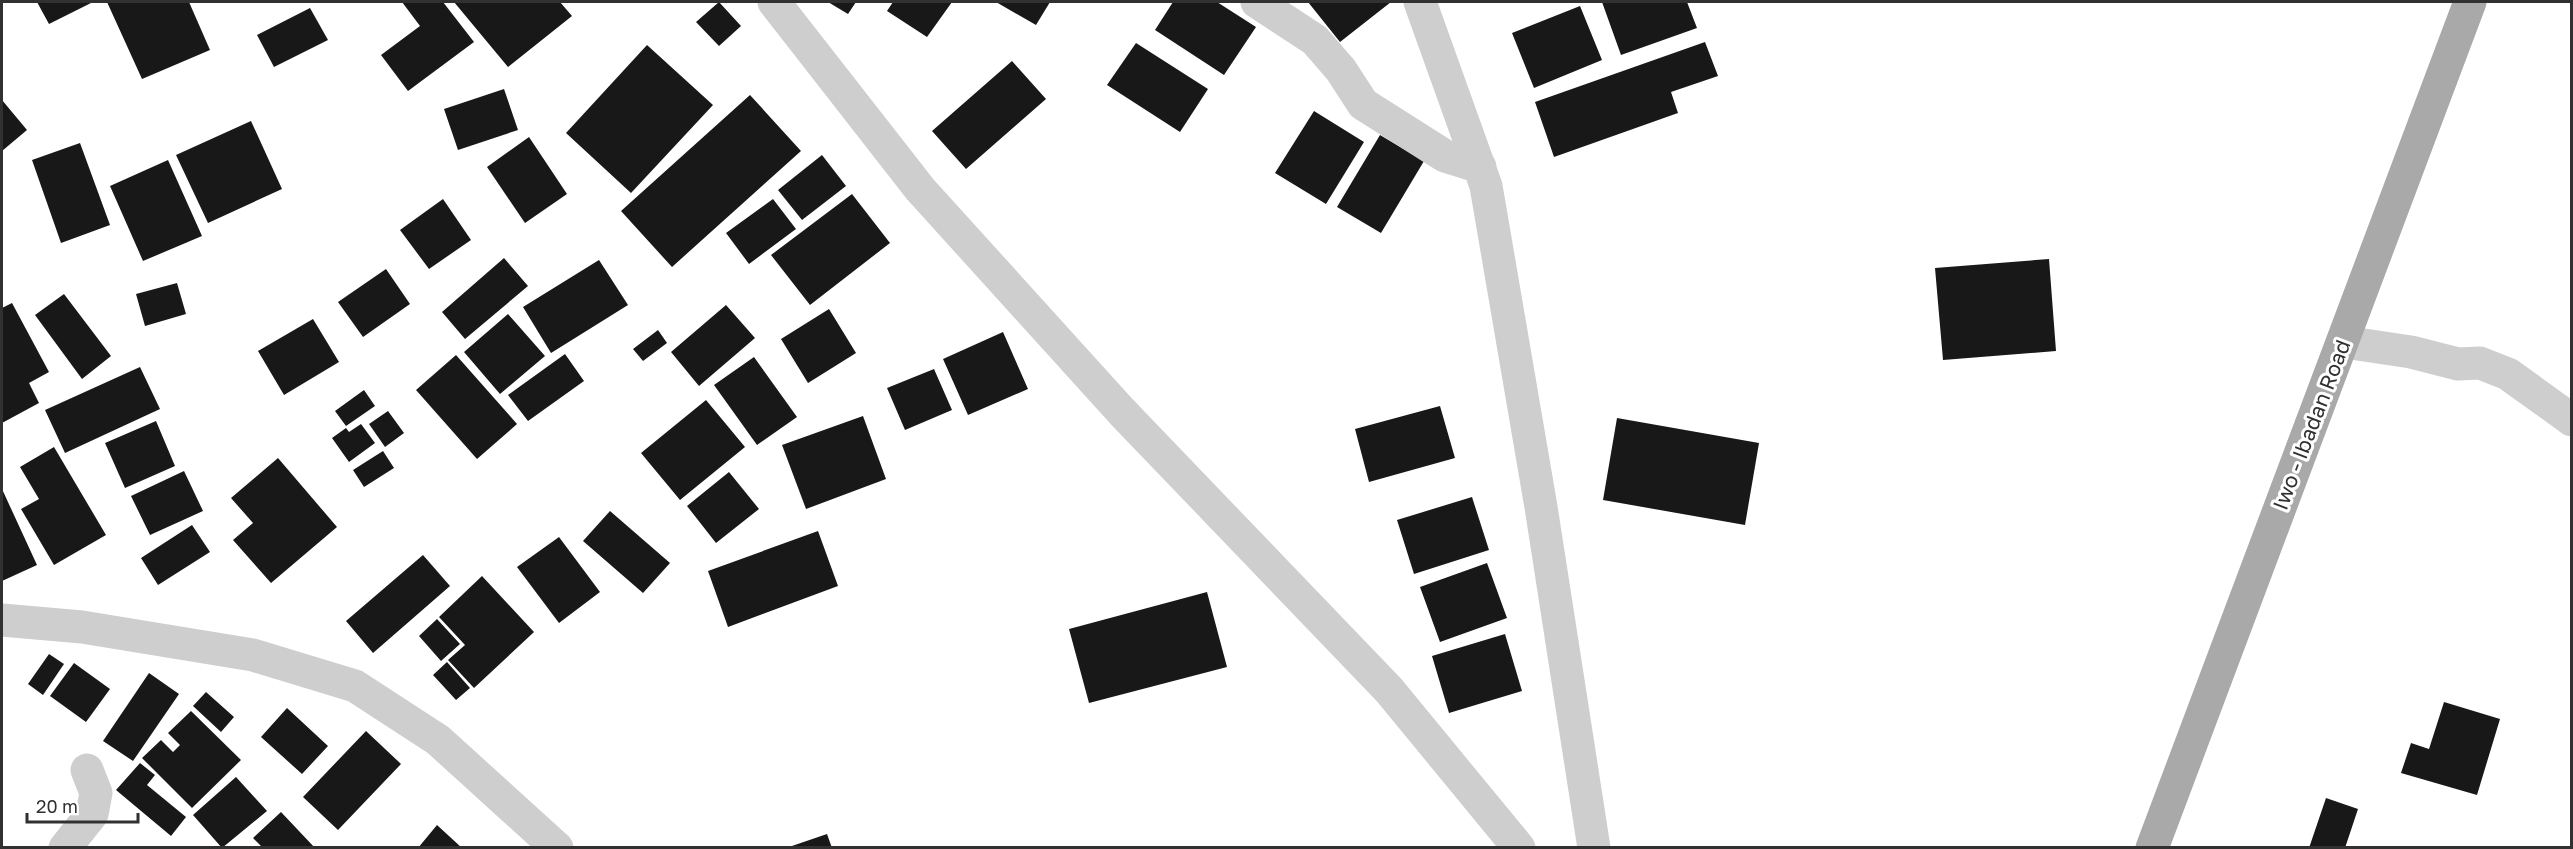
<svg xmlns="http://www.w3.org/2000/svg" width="2573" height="849" viewBox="0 0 2573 849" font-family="'Golos Text',sans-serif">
<rect width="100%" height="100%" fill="#fff"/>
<!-- building -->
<path fill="#181818" d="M37 2H93L49 24Z
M107 2H189L210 50 142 79Z
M402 2H443L474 42 408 91 381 55 420 26Z
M454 2H560L572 16 508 67Z
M719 2 741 26 719 46 696 22Z
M828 2H856L848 14Z
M893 2H952L927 37 887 11Z
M996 2H1050L1036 25Z
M1173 2H1217L1256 27 1224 75 1155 30Z
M1308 2H1391L1340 42Z
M1602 2H1687L1697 28 1621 55Z
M1580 6 1602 60 1534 88 1512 33Z
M310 8 328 40 274 67 257 35Z
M1705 42 1718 76 1671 92 1678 113 1554 157 1535 102Z
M1136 43 1208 89 1180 132 1107 85Z
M647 45 713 105 631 193 566 133Z
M1012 61 1046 99 966 169 932 131Z
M504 89 518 130 458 150 444 109Z
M750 95 801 151 672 267 621 211Z
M2 100 27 130 2 151Z
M1314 111 1364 142 1326 204 1275 173Z
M251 121 282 189 208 223 176 155Z
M1380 135 1424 161 1381 233 1337 207Z
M529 137 567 194 525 223 487 167Z
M80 143 110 225 61 243 32 160Z
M822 155 846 186 802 220 778 190Z
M168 160 202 236 143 261 110 186Z
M852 194 890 243 810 305 771 255Z
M443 199 471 240 429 269 400 230Z
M773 199 796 229 749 264 726 233Z
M504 258 528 286 465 339 442 312Z
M2049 259 2056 351 1943 360 1935 268Z
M599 260 628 305 551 353 523 307Z
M386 269 410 304 363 337 338 302Z
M177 283 186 314 145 326 136 294Z
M64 294 111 356 82 379 35 315Z
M12 303 49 372 29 383 39 403 2 423V308Z
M726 305 755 338 699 386 671 352Z
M829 309 856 353 808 383 781 339Z
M508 314 545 356 500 394 464 352Z
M313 319 339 362 284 395 258 351Z
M658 330 667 343 643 361 633 349Z
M1003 332 1028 389 968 415 943 359Z
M565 354 584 381 528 421 508 395Z
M456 355 517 424 477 459 416 390Z
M754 357 797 417 757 445 714 385Z
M140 367 160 409 65 453 45 410Z
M934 369 952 410 905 430 887 388Z
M364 390 375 406 346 426 335 411Z
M706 400 745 447 680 500 641 453Z
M1440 406 1455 458 1369 482 1355 429Z
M388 411 404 433 385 447 369 424Z
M863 416 886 479 806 509 782 445Z
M1617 418 1759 443 1745 525 1603 500Z
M156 421 175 466 125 488 105 443Z
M361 424 375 443 349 462 332 438 346 428 349 432Z
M54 447 106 535 54 565 21 509 39 499 20 467Z
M383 451 394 468 364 487 353 470Z
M278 458 337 527 271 583 233 540 253 523 231 498Z
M184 471 203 511 150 535 131 496Z
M729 472 759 509 716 543 687 506Z
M2 489 37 565 2 581Z
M1472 497 1489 550 1414 574 1397 520Z
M610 511 670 563 643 593 583 541Z
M192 525 210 552 158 585 141 558Z
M818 531 838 586 728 627 708 571Z
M559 537 600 592 559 623 517 567Z
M423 555 450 586 373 653 346 621Z
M1487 563 1507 618 1440 642 1420 587Z
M482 576 534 632 474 688 448 660 465 645 439 617Z
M1207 592 1227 667 1089 703 1069 629Z
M437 619 460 644 441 661 419 636Z
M1505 634 1522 691 1449 713 1432 656Z
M49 654 64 664 43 695 28 684Z
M447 662 470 688 456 700 433 675Z
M74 663 110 689 86 722 50 696Z
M149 673 179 694 133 761 103 741Z
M206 692 234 717 221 732 193 706Z
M2444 702 2500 719 2477 795 2401 773 2411 743 2429 749Z
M287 708 328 746 302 774 261 737Z
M191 711 241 760 192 808 142 758 161 740 173 752 180 745 168 733Z
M366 731 401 764 338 830 303 797Z
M140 763 155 775 147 785 186 817 171 836 116 790Z
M236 777 267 811 222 848 193 815Z
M2326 798 2358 809 2345 848H2309Z
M281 812 315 848H263L253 838Z
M437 825 462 848H418Z
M827 834 832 848H790L789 847Z"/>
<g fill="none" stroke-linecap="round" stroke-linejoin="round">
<!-- minor -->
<path stroke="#cecece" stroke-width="33" d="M774 2 920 189 1122 412 1389 690 1519 848
M1257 2 1315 40 1341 70 1363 104 1445 156 1480 167
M1420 2 1486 186 1541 507 1594 848
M2344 342 2411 352 2458 364 2480 363 2508 374 2572 420
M2 620 82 627 253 655 355 686 438 740 557 848
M65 848 92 814 96 793 87 770"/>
<!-- major -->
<path stroke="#a9a9a9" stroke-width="33" d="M2152 848 2470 2"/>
</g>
<g text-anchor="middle" stroke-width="6" stroke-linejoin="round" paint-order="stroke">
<!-- street labels -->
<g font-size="21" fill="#313131" stroke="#fff">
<text transform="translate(2312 425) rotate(-69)" y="7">Iwo - Ibadan Road</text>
</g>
</g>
<!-- border -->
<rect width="2573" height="849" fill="none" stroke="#313131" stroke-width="6"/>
<!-- scale -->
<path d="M27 813v9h111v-9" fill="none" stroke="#313131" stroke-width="3"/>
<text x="36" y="813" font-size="18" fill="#313131" stroke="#ffffff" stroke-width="4.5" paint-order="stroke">20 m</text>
</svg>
